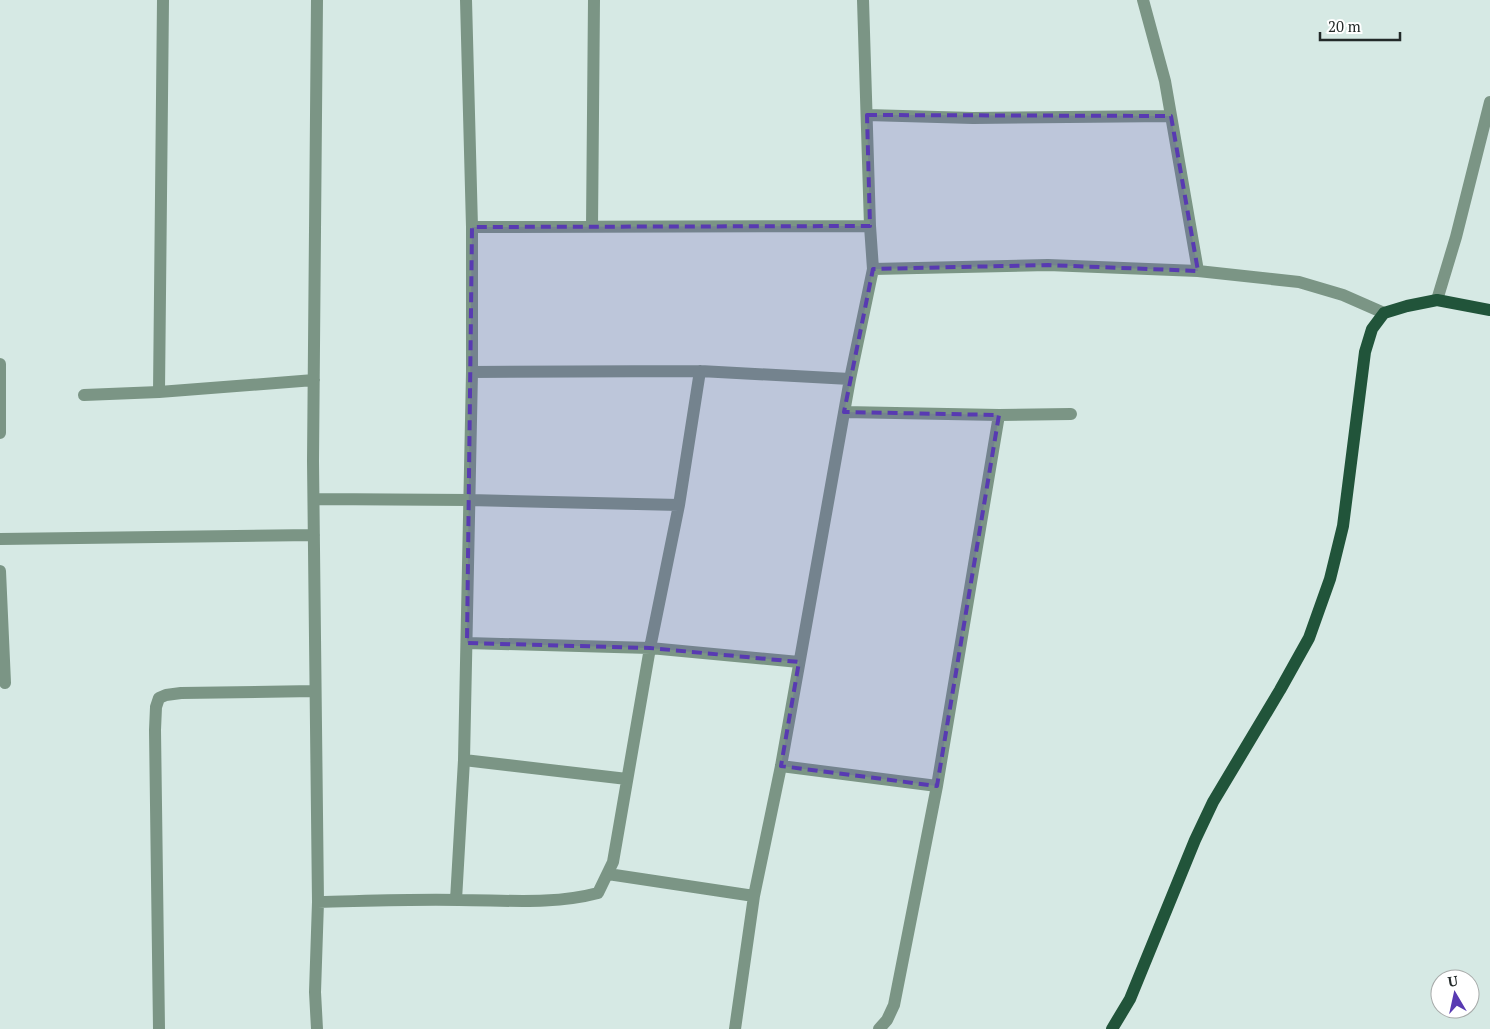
<svg xmlns="http://www.w3.org/2000/svg" width="1490" height="1029" viewBox="0 0 1490 1029" font-family="'PT Serif',serif">
<rect width="100%" height="100%" fill="#d6e9e4"/>
<g fill="none" stroke-linecap="round" stroke-linejoin="round">
<!-- minor -->
<path stroke="#7b9585" stroke-width="12" d="M163 0 159 392 314 380
M863 0 870 226 873 269 1048 265 1198 271 1299 282 1343 295 1384 313
M1143 0 1165 81 1198 271
M867 115 973 118 1171 116
M472 227 870 226
M592 227 594 0
M1437 300 1456 237 1490 102
M472 372 700 371 850 379
M84 395 159 392
M844 412 999 415 1071 414
M0 433V364
M315 499 469 500 679 505 700 371
M0 539 314 535
M0 571 5 683
M467 643 650 648 799 662
M464 760 627 779
M781 766 937 786
M608 874 754 896
M456 900 464 760 472 372V227L466 0
M318 902C365 901 412 899 459 900 505 900 553 905 598 893L613 862 650 648 679 505
M159 1029 155 730 156 707 159 698 166 695 181 693 315 691
M317 1029 315 992 318 902 313 461 317 0
M735 1029 754 896 781 766 850 379 873 269
M879 1029 887 1020 894 1005 937 786 999 415"/>
<!-- major -->
<path stroke="#21543a" stroke-width="12" d="M1112 1029 1130 999 1195 840 1213 802 1280 690 1309 638 1330 579 1343 526 1365 352 1372 329 1384 313 1407 306 1437 300 1490 310"/>
</g>
<!-- marked area -->
<path fill="#583ab2" fill-opacity="0.2" stroke="#583ab2" stroke-width="4" stroke-dasharray="10 6" stroke-linejoin="round" d="M867 115 1171 116 1198 271 1048 265 873 269 844 412 999 415 937 786 781 766 799 662 650 648 467 643 472 227 870 226Z"/>
<!-- north arrow -->
<g transform="translate(1455 994) rotate(351)"><circle r="24" fill="#ffffff" stroke="#a7aaa9"/>
<path d="M0-4L9 19L0 12L-9 19Z" fill="#583ab2"/>
<text y="-8" font-size="14" font-weight="bold" text-anchor="middle" fill="#232a29">U</text>
</g>
<!-- scale -->
<path d="M1320 32v8h80v-8" fill="none" stroke="#232a29" stroke-width="2.5"/>
<text x="1328" y="32" font-size="15" fill="#232a29" stroke="#ffffff" stroke-width="4" paint-order="stroke">20 m</text>
</svg>
